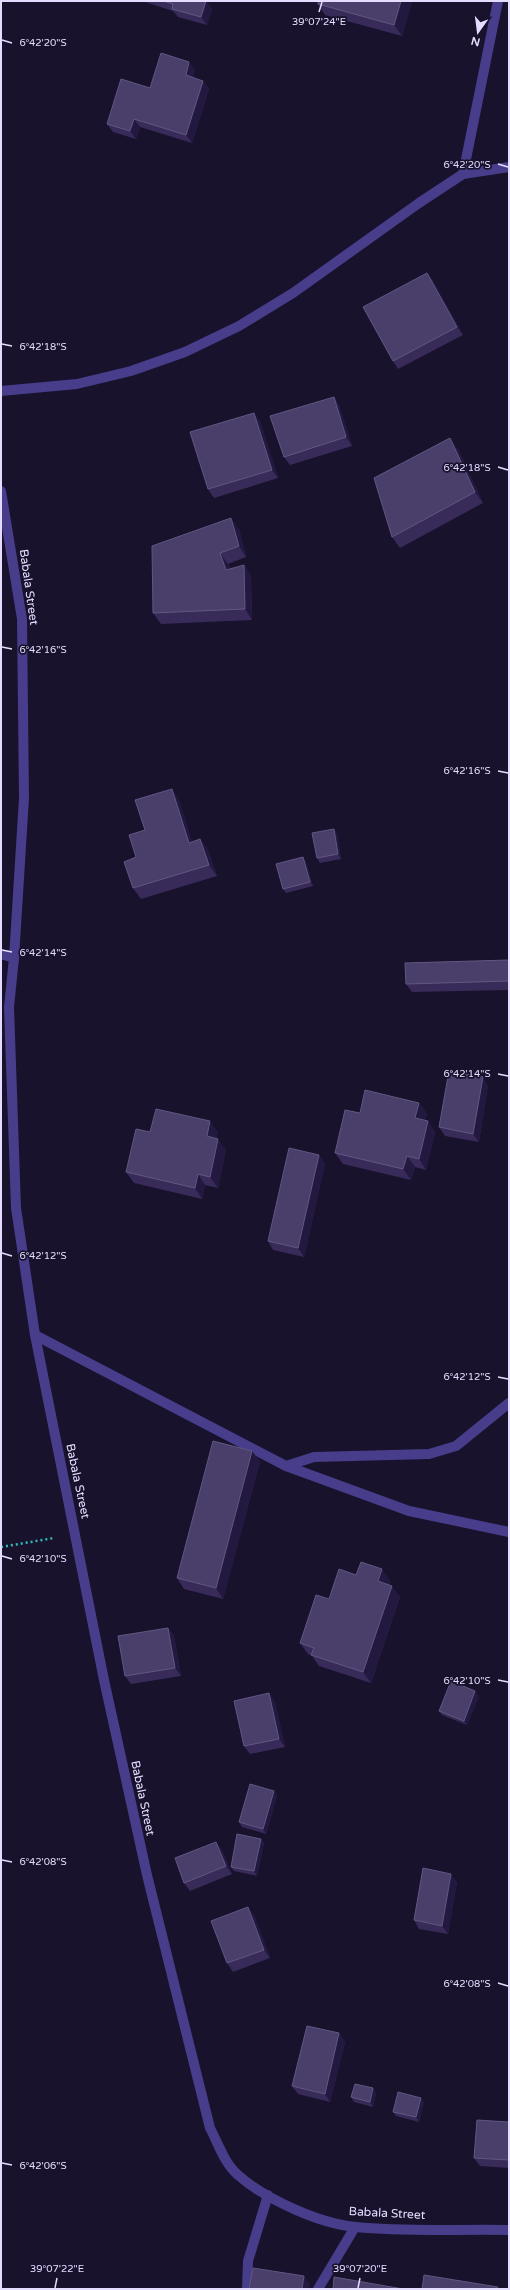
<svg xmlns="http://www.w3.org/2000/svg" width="510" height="2290" viewBox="0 0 510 2290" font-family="'Varela Round',sans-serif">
<rect width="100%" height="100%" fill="#18122c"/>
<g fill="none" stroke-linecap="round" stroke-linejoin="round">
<!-- path -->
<path stroke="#32babe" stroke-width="2.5" stroke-dasharray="2 3" stroke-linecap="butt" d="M1 1547 54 1538"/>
<!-- minor -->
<path stroke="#473d8a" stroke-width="10" d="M463 174 498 1
M1 954 14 958
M35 1335 286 1466 409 1511 509 1532
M286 1466 314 1457 429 1454 456 1446 509 1403
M318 2289 355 2227"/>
<!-- tertiary -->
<path stroke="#473d8a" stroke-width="10" d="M1 391 77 384 131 371 185 352 239 326 293 293 419 203 463 174 509 167
M1 491 22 619 24 798 14 958 9 1007 16 1208 35 1335 104 1680 147 1875 210 2128C218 2143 224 2163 238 2175 265 2199 320 2224 356 2227 405 2232 460 2229 509 2230
M247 2289 248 2261 268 2195"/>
</g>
<!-- wall -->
<path fill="#382b59" d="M142 1H206L212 9 207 25 178 17 173 11Z
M412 1 402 36 325 15 318 4Z
M195 70 193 78 203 81 209 89 192 143 140 127 136 139 113 132 107 124 150 88Z
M427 273 433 281 463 335 398 369 393 361Z
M334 397 339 405 352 446 290 465 284 457Z
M260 421 278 478 214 498 208 489Z
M458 449 483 503 400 548 392 537Z
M239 529 246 557 228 564 230 569 244 565 251 576 252 620 161 624 153 613Z
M179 800 192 842 200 839 208 850 217 876 141 899 133 888 136 857 145 830Z
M334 829 337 834 341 859 320 863 317 858Z
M303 857 306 862 313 886 286 893 283 889Z
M509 960V990L412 992 406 984Z
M488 1085 479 1142 445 1136 439 1127Z
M419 1103 427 1114 425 1120 428 1121 435 1132 426 1170 415 1167 411 1180 343 1164 335 1153 360 1113Z
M150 1132H218L216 1139 226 1150 218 1188 205 1185 202 1199 134 1183 126 1172Z
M319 1155 325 1164 304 1257 273 1250 268 1241Z
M252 1451 260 1462 223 1599 184 1589 177 1578Z
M356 1575 390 1580 389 1585 400 1597 371 1683 319 1666 312 1656 308 1654 300 1643 329 1599Z
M168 1628 174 1636 181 1676 131 1684 125 1676Z
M479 1696 467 1725 442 1715 439 1711Z
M275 1702 285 1747 250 1754 244 1746Z
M274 1791 277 1796 266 1834 242 1827 239 1822Z
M261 1839 264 1843 257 1876 234 1871 231 1867Z
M222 1850 232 1874 190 1891 184 1883Z
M457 1882 448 1934 419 1929 414 1920Z
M254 1915 270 1958 233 1972 227 1963Z
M339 2033 345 2042 330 2102 298 2094 292 2086Z
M373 2088 376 2093 373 2107 354 2102 351 2097Z
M424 2102 419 2122 396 2116 393 2112Z
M509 2122V2168L480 2166 474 2158Z"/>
<!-- shaded-wall -->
<path fill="#231940" d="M206 1 212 9 207 25 201 17Z
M401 1H412L402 36 394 25Z
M189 62 195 70 191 84 186 75Z
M203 81 209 89 192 143 186 135Z
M134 119 140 127 136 139 130 131Z
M427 273 433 281 463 335 457 327Z
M334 397 339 405 352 446 346 437Z
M254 413 260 421 278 478 272 470Z
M450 438 458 449 483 503 475 492Z
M231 518 239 529 246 557 239 546Z
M220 553 228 564 234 581 226 570Z
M244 565 251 576 252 620 245 609Z
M172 789 179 800 196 854 189 843Z
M334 829 337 834 341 859 338 854Z
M200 839 208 850 217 876 209 865Z
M303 857 306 862 313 886 310 882Z
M483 1077 488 1085 479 1142 473 1134Z
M419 1103 427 1114 423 1129 415 1118Z
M210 1121 218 1132 214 1147 207 1136Z
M428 1121 435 1132 426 1170 419 1159Z
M218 1139 226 1150 218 1188 210 1177Z
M319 1155 325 1164 304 1257 298 1248Z
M407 1156 415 1167 411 1180 403 1169Z
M198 1174 205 1185 202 1199 195 1188Z
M252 1451 260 1462 223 1599 216 1588Z
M382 1569 390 1580 386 1592 378 1581Z
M392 1586 400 1597 371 1683 363 1672Z
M168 1628 174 1636 181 1676 175 1668Z
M475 1691 479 1696 467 1725 464 1721Z
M269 1693 275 1702 285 1747 279 1739Z
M274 1791 277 1796 266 1834 263 1829Z
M261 1839 264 1843 257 1876 254 1871Z
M216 1842 222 1850 232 1874 226 1866Z
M451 1874 457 1882 448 1934 442 1926Z
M248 1907 254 1915 270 1958 264 1950Z
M339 2033 345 2042 330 2102 325 2094Z
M373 2088 376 2093 373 2107 370 2102Z
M421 2098 424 2102 419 2122 416 2117Z
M304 2276 310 2284 309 2289H302Z"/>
<!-- building -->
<path fill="#4a3e6b" stroke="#625782" d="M163 1H206L201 17 172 9 173 4Z
M318 1H401L394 25 318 4Z
M161 53 189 62 186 75 203 81 186 135 134 119 130 131 107 124 121 79 150 88Z
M427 273 457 327 393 361 363 307Z
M334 397 346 437 284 457 270 416Z
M254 413 272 470 208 489 190 432Z
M450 438 475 492 392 537 374 478Z
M231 518 239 546 220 553 226 570 244 565 245 609 153 613 152 546Z
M172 789 189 843 200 839 209 865 133 888 124 862 136 857 129 835 145 830 135 800Z
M334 829 338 854 317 858 312 833Z
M303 857 310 882 283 889 276 864Z
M509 960V981L406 984 405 963Z
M449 1071 483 1077 473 1134 439 1127Z
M365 1090 419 1103 415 1118 428 1121 419 1159 407 1156 403 1169 335 1153 345 1110 360 1113Z
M156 1109 210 1121 207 1136 218 1139 210 1177 198 1174 195 1188 126 1172 136 1129 150 1132Z
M289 1148 319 1155 298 1248 268 1241Z
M213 1441 252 1451 216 1588 177 1578Z
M361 1562 382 1569 378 1581 392 1586 363 1672 311 1655 314 1648 300 1643 316 1595 329 1599 339 1569 356 1575Z
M168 1628 175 1668 125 1676 118 1636Z
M451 1681 475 1691 464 1721 439 1711Z
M269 1693 279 1739 244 1746 234 1701Z
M250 1784 274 1791 263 1829 239 1822Z
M237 1834 261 1839 254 1871 231 1867Z
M216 1842 226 1866 184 1883 175 1858Z
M423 1868 451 1874 442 1926 414 1920Z
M248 1907 264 1950 227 1963 211 1921Z
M307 2026 339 2033 325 2094 292 2086Z
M355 2084 373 2088 370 2102 351 2097Z
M398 2092 421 2098 416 2117 393 2112Z
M477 2120 509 2122V2160L474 2158Z
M253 2268 304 2276 302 2289H249Z
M424 2275 498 2287 497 2289H422Z
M334 2277 403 2289H333Z"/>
<!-- ticks -->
<path fill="none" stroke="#e4ddff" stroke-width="1.5" d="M319 12 322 2M2 40 12 43M498 164 508 167M2 344 12 346M498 467 508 470M2 647 12 649M498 771 508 773M2 950 12 952M498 1074 508 1076M2 1253 12 1256M498 1377 508 1379M2 1556 12 1559M498 1680 508 1682M2 1860 12 1862M498 1983 508 1986M2 2163 12 2165M55 2288 57 2278M358 2288 360 2278"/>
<g text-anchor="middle" stroke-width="3.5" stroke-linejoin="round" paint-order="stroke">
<!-- street labels -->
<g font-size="12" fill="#e4ddff" stroke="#18122c">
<text transform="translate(29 587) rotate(82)" y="4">Babala Street</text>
<text transform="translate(78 1481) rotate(78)" y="4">Babala Street</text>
<text transform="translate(143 1798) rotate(78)" y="4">Babala Street</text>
<text transform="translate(387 2213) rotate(3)" y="4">Babala Street</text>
</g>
</g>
<g font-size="10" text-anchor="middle" fill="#e4ddff" stroke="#18122c" stroke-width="3.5" stroke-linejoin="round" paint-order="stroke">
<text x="319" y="25">39°07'24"E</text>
<text x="43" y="46">6°42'20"S</text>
<text x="467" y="168">6°42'20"S</text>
<text x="43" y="350">6°42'18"S</text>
<text x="467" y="471">6°42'18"S</text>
<text x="43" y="653">6°42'16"S</text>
<text x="467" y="774">6°42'16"S</text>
<text x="43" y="956">6°42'14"S</text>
<text x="467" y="1077">6°42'14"S</text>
<text x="43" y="1259">6°42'12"S</text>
<text x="467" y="1380">6°42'12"S</text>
<text x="43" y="1562">6°42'10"S</text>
<text x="467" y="1684">6°42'10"S</text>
<text x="43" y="1865">6°42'08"S</text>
<text x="467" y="1987">6°42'08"S</text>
<text x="43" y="2169">6°42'06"S</text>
<text x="57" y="2272">39°07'22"E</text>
<text x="360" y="2272">39°07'20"E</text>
</g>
<!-- border -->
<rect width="510" height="2290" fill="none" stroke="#e4ddff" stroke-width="4"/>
<!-- north arrow -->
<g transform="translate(478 32) rotate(194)" stroke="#18122c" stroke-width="3" paint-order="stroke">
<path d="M0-3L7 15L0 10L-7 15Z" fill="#e4ddff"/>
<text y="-6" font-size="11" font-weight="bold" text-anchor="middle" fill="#e4ddff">N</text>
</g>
</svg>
